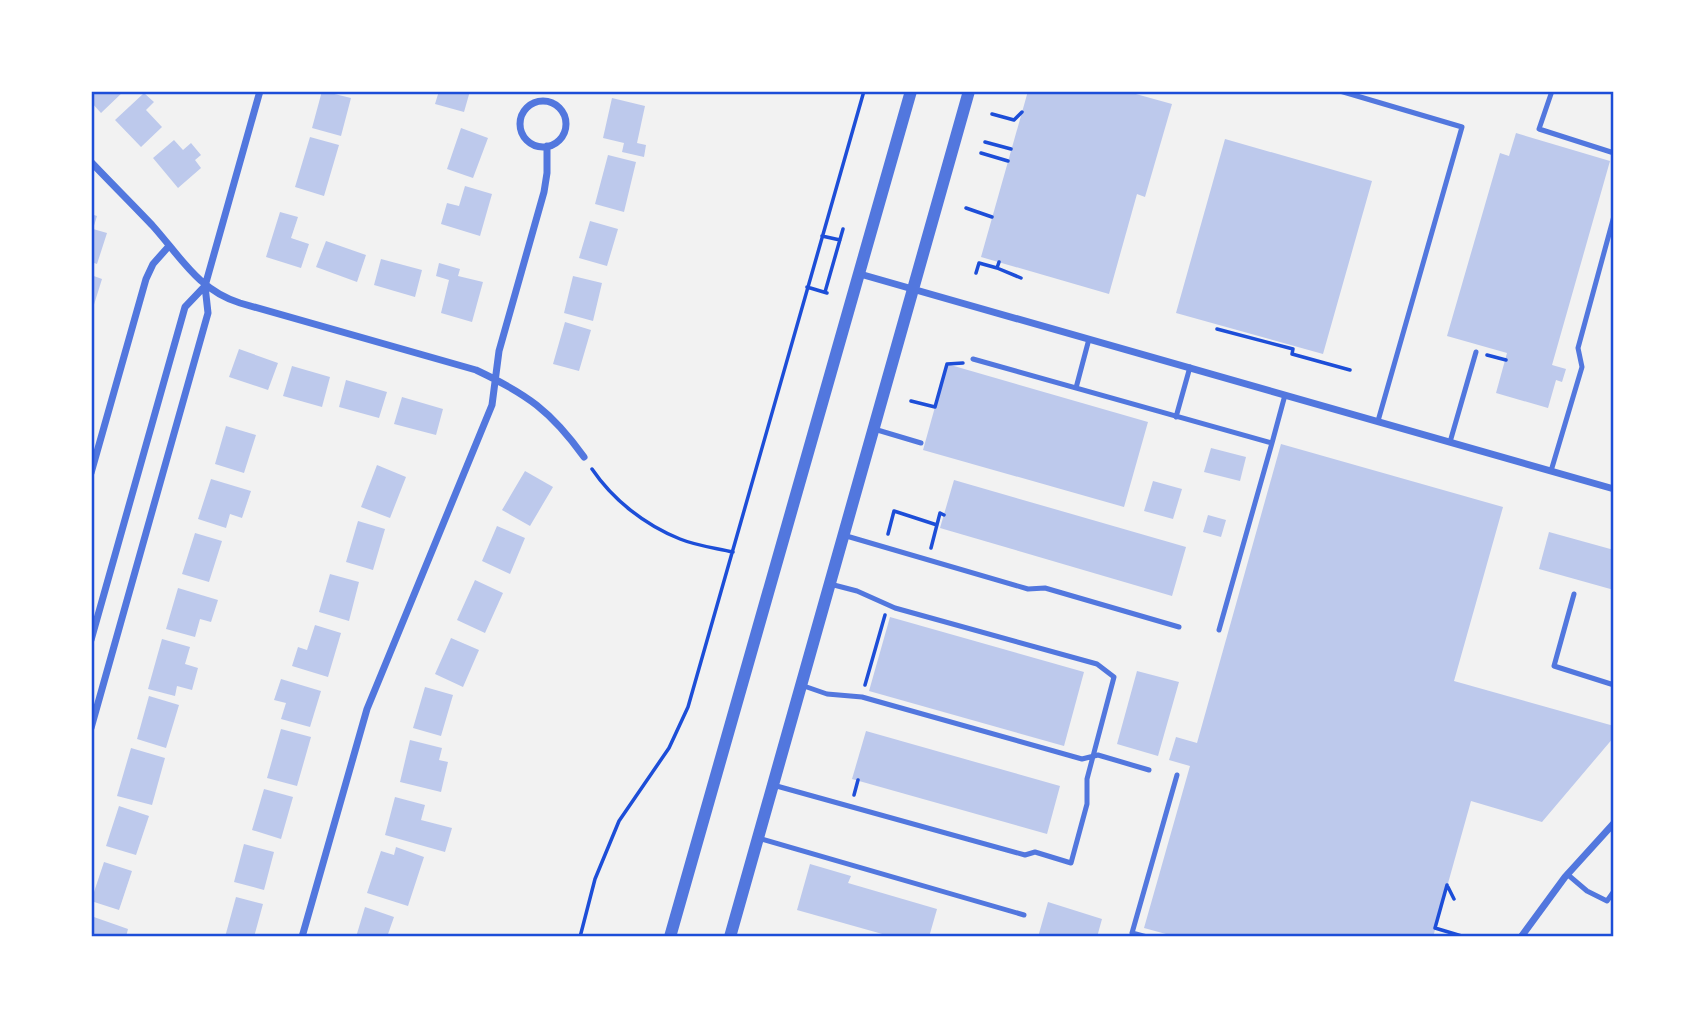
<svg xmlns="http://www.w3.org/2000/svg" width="1705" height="1028" viewBox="0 0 1705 1028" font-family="'Exo 2',sans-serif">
<rect width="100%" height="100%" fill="#f2f2f2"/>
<!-- building -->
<path fill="#bdc9ec" d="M91 91H124L101 113 91 102Z
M322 91 351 98 341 136 312 128Z
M439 91H470L464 112 435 104Z
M1028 91H1125L1172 104 1145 197 1137 194 1109 294 981 257Z
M144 93 154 102 146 110 162 127 141 147 115 120Z
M612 98 645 106 637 143 646 145 644 157 622 152 624 143 603 138Z
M461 128 488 138 473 178 447 169Z
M1516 133 1610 161 1552 365 1566 369 1562 382 1556 380 1548 408 1496 393 1507 353 1447 336 1500 153 1509 156Z
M310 137 339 145 324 196 295 187Z
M1225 139 1372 181 1323 354 1176 313Z
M174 140 183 150 191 143 201 155 195 160 201 168 178 188 153 158Z
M608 155 636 162 624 212 595 204Z
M465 186 492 194 480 236 441 224 447 203 459 206Z
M280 212 298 217 291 238 309 244 301 268 266 257Z
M91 214 97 216 93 229 107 233 97 264 91 262Z
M590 221 618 229 607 266 579 258Z
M326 241 366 255 357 282 316 267Z
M381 259 422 270 415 297 374 285Z
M439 263 460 269 458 276 483 282 472 322 441 313 449 280 436 276Z
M91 275 102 279 92 311H91Z
M573 276 602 283 593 321 564 313Z
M565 322 591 330 579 371 553 364Z
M239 349 278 363 268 390 229 377Z
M947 364 1148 422 1124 507 923 450Z
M292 366 330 377 322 407 283 396Z
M346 380 387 392 379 418 339 407Z
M402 397 443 409 436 435 394 424Z
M226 426 256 435 244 473 215 464Z
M1281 444 1503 507 1454 681 1614 726V737L1542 822 1471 801 1433 937H1177L1144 928 1190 766 1169 760 1176 737 1197 743Z
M1211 448 1246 457 1240 481 1204 472Z
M377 465 406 477 390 518 361 507Z
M525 471 553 487 530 526 502 510Z
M211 479 251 491 242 518 230 514 226 528 198 519Z
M954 480 1186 547 1172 596 940 528Z
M1153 481 1182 489 1173 519 1144 511Z
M1208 515 1226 520 1221 537 1203 532Z
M358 521 385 529 373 570 346 562Z
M497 526 525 538 510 574 482 561Z
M1549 532 1614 550V590L1539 569Z
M195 533 222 541 209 582 182 574Z
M330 574 359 582 349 621 319 612Z
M475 580 503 593 485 633 457 620Z
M178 588 218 600 211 622 200 619 195 637 166 629Z
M890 617 1084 672 1064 746 869 691Z
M315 625 341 633 328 677 292 666 298 647 307 650Z
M451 638 479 650 463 687 435 674Z
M162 639 190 647 185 664 198 668 192 690 177 686 175 696 148 689Z
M1137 671 1179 682 1158 756 1117 744Z
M281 679 321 691 310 727 281 719 286 703 274 700Z
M425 687 453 695 441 736 413 728Z
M149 696 179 705 166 748 137 739Z
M281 729 311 737 297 786 267 778Z
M866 731 1060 786 1047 834 852 779Z
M410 740 442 748 439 760 448 762 441 792 400 782Z
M131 748 165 758 152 805 117 796Z
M264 789 293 797 281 839 252 830Z
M395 797 425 805 421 820 452 828 445 852 385 835Z
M119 806 149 816 136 855 106 846Z
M244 844 274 852 264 890 234 882Z
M396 847 424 857 408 906 367 893 381 851 394 855Z
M104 862 132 871 119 910 91 901Z
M810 864 851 876 848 883 937 909 929 937H893L797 910Z
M236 897 263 904 254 937H225Z
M1048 902 1102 919 1097 937H1038Z
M365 907 394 917 387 937H356Z
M91 916 128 929 126 937H91Z"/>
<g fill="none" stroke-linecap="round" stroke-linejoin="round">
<!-- path -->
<path stroke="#1d4ed8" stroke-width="3.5" d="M992 114 1014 120 1022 112
M985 142 1011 149
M981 153 1008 161
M966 208 992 217
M822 236 840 240
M999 262 997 268 1021 278
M976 273 979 263 997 268
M807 287 827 293
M825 292 843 229
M1217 329 1293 349 1292 354 1350 370
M1487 355 1506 360
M911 401 935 407 947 364 963 363
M592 469C613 500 645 525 680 539 697 546 716 548 733 552
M888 534 894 511 937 525
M931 548 940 513 944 515
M865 685 885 615
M854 795 858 780
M1447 885 1435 928 1465 937
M1448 887 1454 899
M580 937 595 879 619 821 669 748 688 707 864 91"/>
<!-- service -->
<path stroke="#5277de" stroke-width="5" d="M1340 91 1462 127 1378 421
M1552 91 1539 129 1614 153
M973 359 1272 443 1285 395
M1076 388 1089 339
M1176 417 1190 367
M874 429 921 443
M1450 442 1476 352
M1551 471 1582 367 1578 348 1614 216
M843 535 1028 589 1045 588 1179 627
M1574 594 1554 666 1614 685
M1219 630 1272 443
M801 685 827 694 862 697 1082 759 1098 755 1149 770
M773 785 1025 855 1035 852 1071 863 1087 804V779L1114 677 1097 664 895 608 857 591 830 584
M758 838 1024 915
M1567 874 1587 891 1607 901 1614 891
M1147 937 1132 933 1177 775"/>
<!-- minor -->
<path stroke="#5277de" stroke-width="7" d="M520 124a23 23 0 1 1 46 0a23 23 0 1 1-46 0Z
M91 162C111 183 132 204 152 225 180 256 198 290 240 303L476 370C527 394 551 411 584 457
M860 274 1614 489
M91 473 146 279 153 264 169 246
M91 640 185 307 205 286
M91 728 208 313 205 286 260 91
M302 937 367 709 492 405 499 351 544 192 547 173V146
M1521 937 1565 877 1614 823"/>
<!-- tertiary -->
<path stroke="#5277de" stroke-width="12" d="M670 937 911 91
M730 937 969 91"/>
</g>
<!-- border -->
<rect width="1705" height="1028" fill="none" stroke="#ffffff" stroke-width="186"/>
<rect x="93" y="93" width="1519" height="842" fill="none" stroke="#1d4ed8" stroke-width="2.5"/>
</svg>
